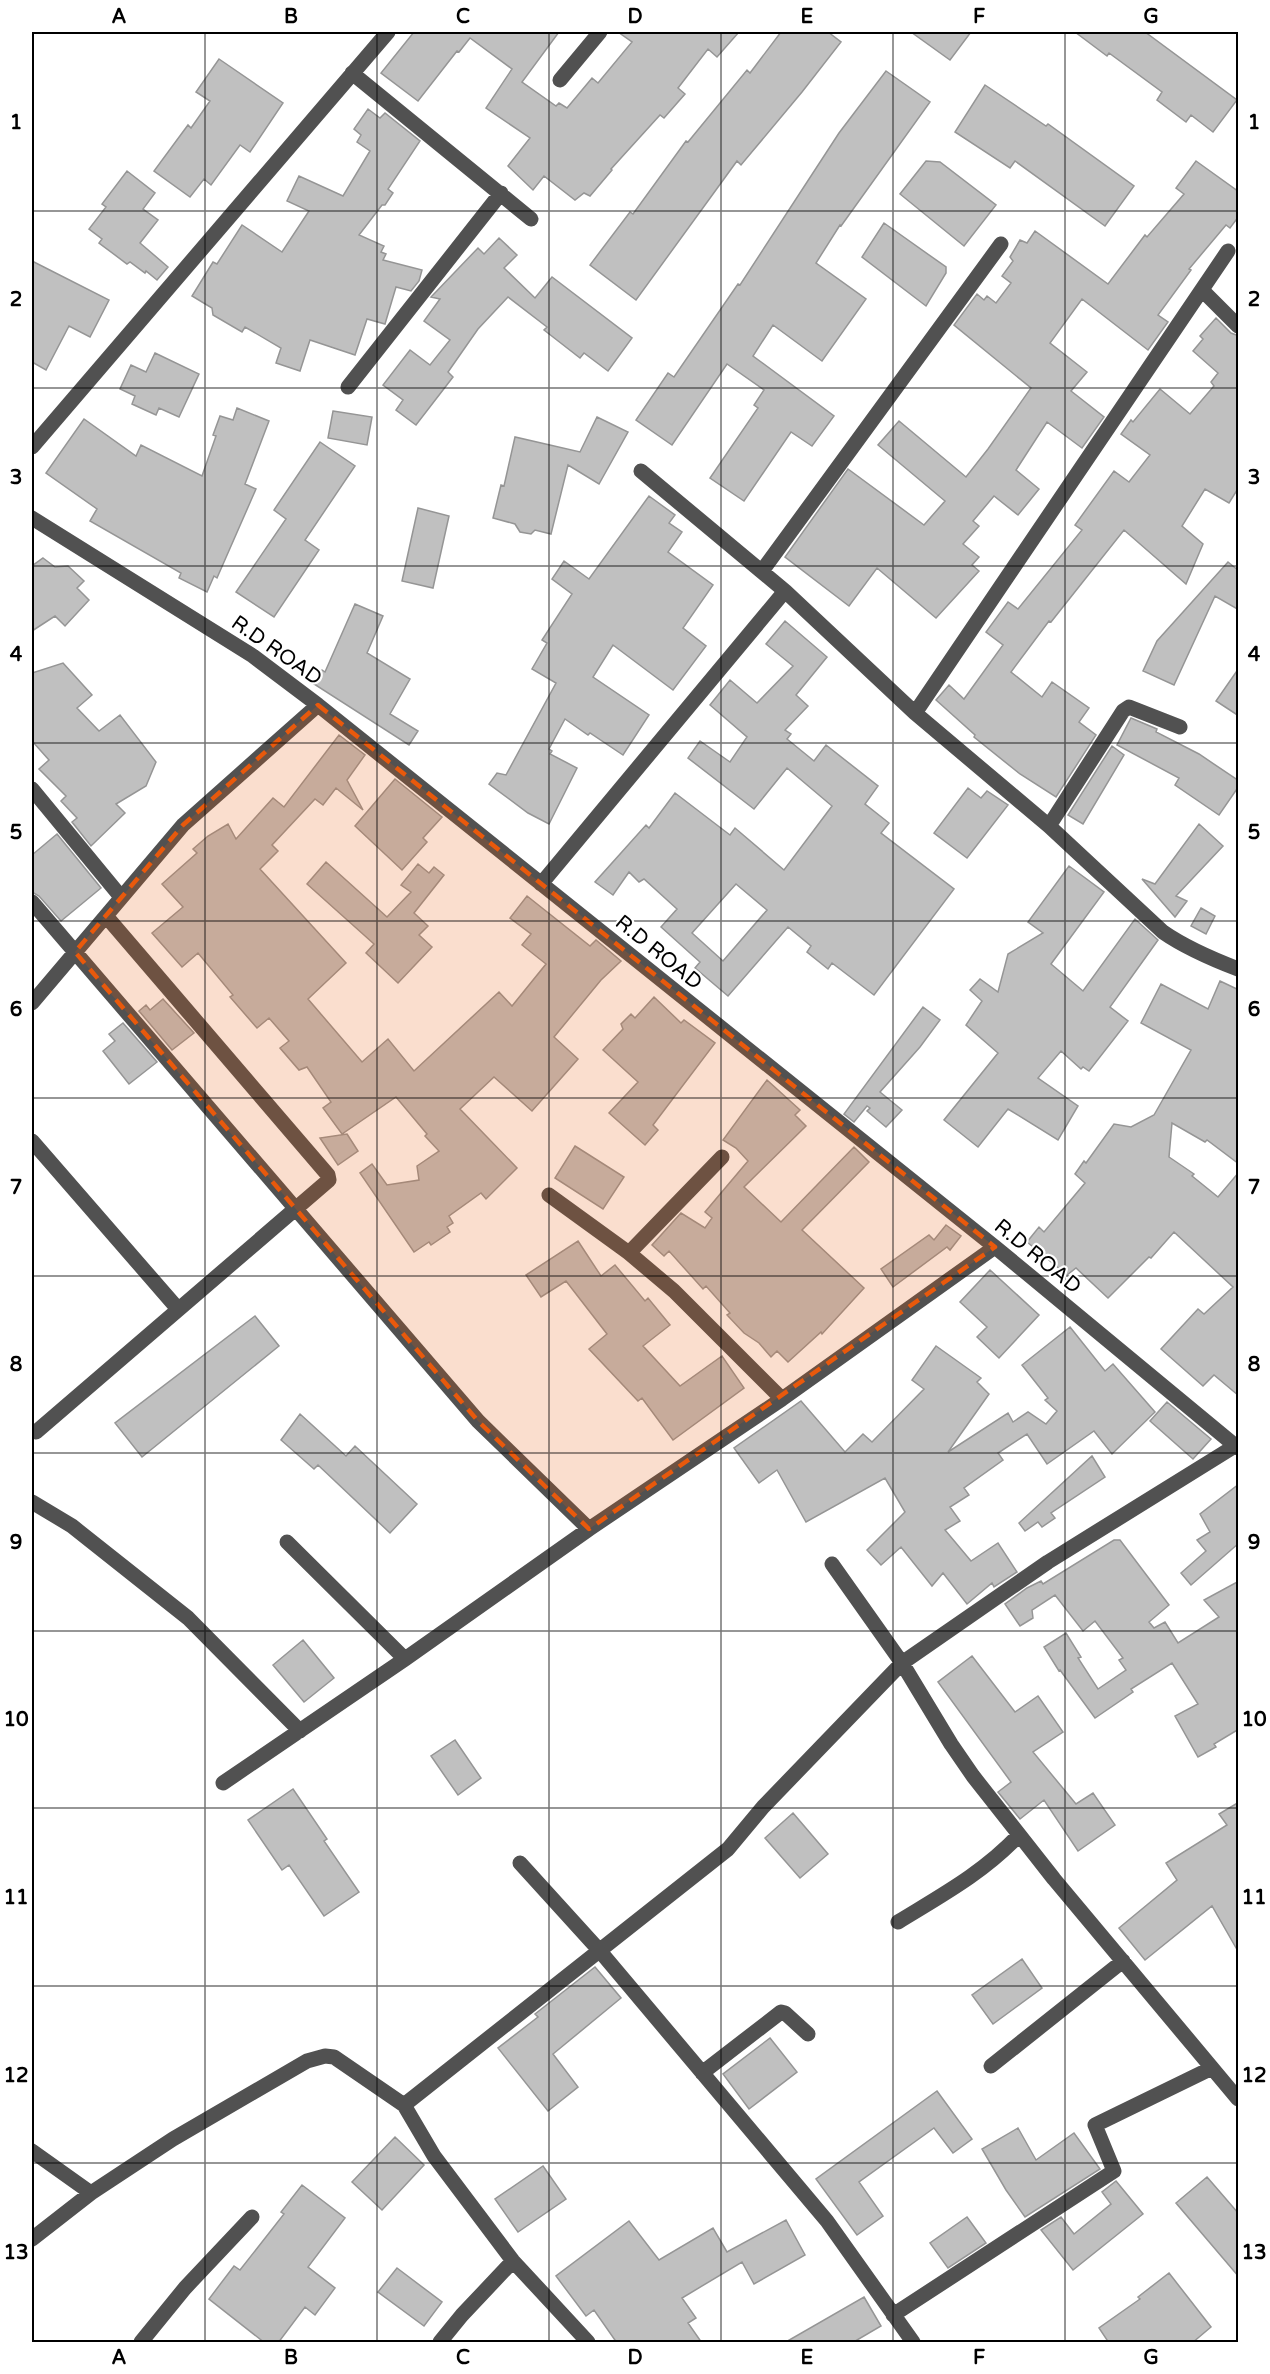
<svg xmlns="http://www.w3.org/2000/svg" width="1270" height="2374" viewBox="0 0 1270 2374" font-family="'Varela Round',sans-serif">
<rect width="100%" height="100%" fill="#fff"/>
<!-- building -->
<path fill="#c0c0c0" stroke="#959595" stroke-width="1.5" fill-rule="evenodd" d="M414 32H559L522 82 556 106 559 103 567 108 592 78 598 83 632 42 618 32H739L717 57 708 49 678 88 685 94 664 118 660 115 611 169 612 170 590 196 584 193 575 200 544 176 533 190 508 166 530 138 486 108 512 69 470 38 459 52 457 51 418 101 381 73Z
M781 32H828L841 42 802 92 741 165 737 161 636 300 590 265 630 212 633 214 686 141 688 142 747 70 750 73Z
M911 32H971L950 60Z
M1075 32H1145L1237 100 1213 132 1191 115 1186 122 1157 100 1162 92 1109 53 1107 56Z
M219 59 283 103 250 152 240 145 211 185 204 179 190 197 154 171 188 125 191 128 210 101 196 92Z
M886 71 930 102 841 226 840 225 816 263 866 299 822 361 773 325 753 356 834 416 812 446 791 432 744 501 710 478 758 408 754 405 764 390 727 364 672 445 636 420 668 373 674 377 738 284 740 285 839 133Z
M985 85 1046 126 1048 124 1134 186 1105 226 1015 161 1010 168 955 132Z
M368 109 380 118 385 113 420 141 388 189 393 193 385 205H382L359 235 384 246 381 252 386 254 383 260 422 270 419 281 411 291 396 287 385 324 367 319 355 355 310 340 300 371 276 363 281 348 245 327 242 332 213 315 212 308 192 296 213 262 217 264 242 225 282 252 309 211 287 201 299 176 343 196 370 151 357 142 361 135 354 129Z
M926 161 940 162 996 205 964 246 900 194Z
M1196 161 1239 192V216L1230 228 1226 225 1189 269 1191 270 1158 315 1168 322 1148 350 1082 299 1050 343 1087 372 1071 391 1104 417 1082 448 1047 422 1016 470 1039 489 1018 515 994 496 973 521 979 526 963 544 979 557 972 565 979 571 936 618 877 568 849 606 785 557 848 469 924 525 945 501 878 445 899 421 966 477 988 449 1031 388 954 325 977 294 984 300 987 296 996 303 1011 283 1002 276 1013 261 1010 257 1020 240 1027 243 1035 231 1108 284 1145 235 1147 237 1184 194 1176 188Z
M127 171 155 193 143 209 158 220 140 243 168 267 157 280 146 271 145 273 130 262 127 264 99 243 102 239 89 229 106 207 102 204Z
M884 223 946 267V273L926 306 862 257Z
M499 238 517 255 504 268 535 298 552 277 632 338 608 371 584 353 580 358 544 330 547 327 508 297 478 329 448 372 453 377 416 425 396 410 403 400 383 385 410 350 430 365 450 340 424 321 440 299 431 297 478 248 484 254Z
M32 261 109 300 90 337 69 326 46 370 32 362Z
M1216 318 1231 333 1239 336V487L1229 503 1205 489 1182 526 1203 544 1186 584 1124 530 1051 622 1049 621 1011 672 1042 697 1052 682 1089 708 1079 722 1096 735 1056 797 1020 774 974 737 975 735 936 700 949 685 964 699 1003 645 986 632 1008 602 1018 609 1082 530 1075 525 1114 471 1129 482 1150 455 1121 434 1131 420 1133 422 1160 389 1190 414 1214 386 1211 382 1218 373 1193 351 1203 339 1200 336Z
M155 353 199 374 179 417 159 408 156 415 132 404 135 396 120 389 131 365 146 372Z
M237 408 269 421 245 484 256 489 217 578 214 576 207 592 179 578 181 573 90 521 97 509 46 473 84 419 136 456 141 445 202 476 216 436 213 435 220 416 233 420Z
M333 411 372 417 367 445 328 438Z
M597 417 628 432 599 484 568 465 551 534 535 530 531 534 520 532 515 524 493 518 501 485 504 486 515 437 580 452Z
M320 442 355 466 305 540 319 550 274 617 236 592 286 519 274 510Z
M649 496 675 515 669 523 682 532 668 552 713 585 683 628 706 646 673 690 613 645 593 677 649 715 623 755 590 733 588 735 565 719 549 749 552 751 550 754 577 768 549 824 528 813 489 784 497 773 506 775 556 683 532 669 547 643 542 640 572 594 552 579 564 561 589 579Z
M418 508 449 516 433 588 402 581Z
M43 558 55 567 68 566 84 581 77 588 89 600 65 626 55 616 32 631V566Z
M1228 562 1239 571V610L1215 596 1174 685 1143 671 1157 641Z
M355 604 383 616 367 653 410 679 390 714 418 731 409 745 314 684 322 670 325 672Z
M785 621 827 657 796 695 808 706 785 730 791 734 787 739 814 761 826 745 878 786 865 804 889 823 881 833 954 889 874 995 832 963 828 969 807 952 811 946 788 927 728 996 695 968 700 962 661 927 677 909 644 879 639 882 629 872 613 895 595 882 646 825 649 828 675 793 730 835 735 828 784 870 832 806 787 768 754 809 688 758 700 741 730 762 747 737 710 705 730 680 757 703 793 666 766 644ZM736 884 767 910 723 961 692 933Z
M63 663 92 695 77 708 99 731 120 715 156 762 146 786 116 804 125 813 91 846 72 822 77 818 61 801 66 796 39 769 49 760 32 741V673Z
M1239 668V716L1216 701Z
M1131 718 1157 729 1156 732 1199 754 1239 781V786L1219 815 1175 785 1179 778 1117 745Z
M339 735 365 755 347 780 363 810 336 788 323 805 315 799 272 845 278 851 260 869 346 963 308 999 362 1062 388 1039 414 1071 499 992 512 1006 546 964 522 945 531 934 510 918 527 896 590 946 596 940 621 961 601 980 554 1037 578 1059 532 1111 494 1077 460 1109 517 1168 486 1199 481 1193 449 1216 453 1223 447 1227 450 1232 431 1245 429 1242 414 1252 360 1173 372 1164 387 1185 419 1180 417 1166 439 1151 425 1136 427 1134 396 1097 342 1134 323 1108 331 1102 307 1067 299 1070 280 1048 289 1041 269 1018 257 1028 230 997 233 995 198 953 182 967 152 933 183 907 162 884 197 853 193 849 208 836 228 824 236 839 273 798 284 807Z
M1112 746 1124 755 1083 824 1068 815Z
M395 779 442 817 423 838 427 842 402 870 355 826Z
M968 788 981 798 987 791 1008 805 967 858 934 833Z
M1199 824 1223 846 1176 896 1187 901 1175 917 1142 879 1155 884Z
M57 834 101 888 61 921 39 896 32 892V855Z
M326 862 387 917 411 892 401 885 418 864 429 873 434 867 444 875 414 913 428 926 419 935 432 947 398 983 366 953 374 944 307 884Z
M1069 866 1104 892 1051 964 1083 991 1135 919 1158 940 1110 1007 1128 1021 1089 1071 1083 1067 1081 1069 1061 1051 1038 1078 1078 1106 1058 1140 1008 1109 978 1147 944 1120 998 1053 966 1025 982 1001 970 990 980 979 998 992 1008 954 1043 933 1028 922Z
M1201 908 1215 916 1206 934 1191 926Z
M1220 981 1239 990V1164L1207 1140 1205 1142 1172 1123 1169 1157 1194 1174 1192 1176 1218 1197 1239 1172V1396L1214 1375 1203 1386 1161 1349 1198 1309 1204 1314 1233 1287 1174 1232 1151 1258 1149 1257 1108 1298 1076 1268 1067 1275 1027 1242 1039 1227 1044 1232 1085 1183 1075 1174 1084 1161 1086 1163 1114 1124 1131 1127 1154 1115 1191 1050 1141 1023 1161 984 1208 1009Z
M654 997 681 1023 684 1020 715 1043 653 1125 658 1130 645 1145 609 1113 638 1082 603 1050 623 1029 621 1024 631 1014 635 1018Z
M163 999 194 1033 172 1050 139 1011 146 1005 150 1010Z
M923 1007 940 1020 920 1047 880 1092 902 1110 886 1127 867 1111 870 1108 867 1106 854 1122 844 1114Z
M123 1023 157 1062 129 1084 103 1051 115 1041 109 1034Z
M767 1080 800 1110 795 1115 806 1126 744 1187 781 1222 854 1147 869 1162 802 1230 864 1288 822 1334 821 1332 788 1362 777 1351 771 1357 759 1343 744 1333 727 1315 730 1313 706 1286 703 1289 669 1251 664 1256 652 1245 681 1213 705 1228 712 1218 705 1212 748 1161 736 1148 723 1140Z
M347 1134 358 1151 338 1165 320 1138Z
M575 1146 624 1177 603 1209 555 1178Z
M946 1225 961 1236 950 1250 947 1247 893 1287 881 1269 929 1235 934 1240Z
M578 1241 601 1276 615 1265 645 1301 648 1298 670 1325 643 1346 680 1386 722 1356 744 1388 673 1440 642 1398 638 1401 589 1349 607 1334 566 1281 541 1297 526 1275Z
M990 1270 1039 1315 999 1358 977 1337 987 1327 960 1302Z
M255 1316 279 1346 142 1457 115 1423Z
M1070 1327 1105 1371 1113 1364 1155 1412 1112 1454 1094 1431 1047 1464 1027 1434 998 1453 1003 1460 964 1488 969 1495 950 1507 960 1521 945 1530 971 1561 998 1543 1017 1572 994 1587 992 1583 967 1604 943 1573 932 1586 901 1547 881 1565 867 1550 905 1512 885 1478 806 1522 777 1470 759 1483 734 1448 801 1401 845 1452 863 1434 872 1442 924 1389 912 1380 936 1346 981 1378 977 1382 989 1394 948 1452 1008 1413 1013 1422 1028 1412 1046 1424 1057 1411 1045 1400 1048 1398 1022 1365Z
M1167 1402 1211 1439 1193 1459 1150 1421Z
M300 1414 346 1456 355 1446 417 1504 390 1533 318 1465 314 1469 281 1440Z
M1092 1456 1105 1477 1051 1513 1055 1518 1042 1527 1038 1522 1025 1531 1019 1523Z
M1239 1484V1543L1191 1585 1181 1573 1206 1551 1197 1540 1210 1532 1200 1514Z
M1114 1540H1120L1169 1605 1149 1622 1154 1628 1165 1622 1178 1643 1219 1617 1204 1600 1239 1581V1729L1214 1744 1216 1747 1198 1757 1175 1716 1198 1704 1172 1663 1131 1689 1133 1692 1095 1718 1060 1670 1059 1671 1044 1647 1066 1633 1081 1657 1078 1658 1098 1689 1126 1670 1119 1660 1123 1658 1095 1621 1083 1631 1055 1595 1032 1610 1033 1618 1020 1626 1005 1604 1027 1588 1041 1581 1043 1584Z
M303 1640 334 1678 304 1702 273 1665Z
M972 1656 1015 1712 1038 1696 1063 1732 1033 1752 1076 1804 1093 1793 1115 1825 1078 1851 1044 1800 1020 1819 998 1792 1011 1782 938 1682Z
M455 1740 481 1778 458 1795 431 1756Z
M293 1789 327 1839 324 1841 359 1892 324 1916 289 1865 282 1870 248 1820Z
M1239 1802V1953L1212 1906 1145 1960 1119 1928 1177 1880 1166 1863 1227 1825 1219 1814Z
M793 1813 828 1854 800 1878 765 1838Z
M1022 1959 1042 1988 993 2024 972 1995Z
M595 1967 621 1998 553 2054 578 2087 548 2111 498 2048 538 2017 535 2014Z
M770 2038 797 2072 749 2109 723 2074Z
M937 2091 972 2139 953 2153 934 2128 859 2182 883 2216 857 2235 816 2179Z
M1018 2128 1036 2160 1074 2133 1100 2169 1025 2217 1006 2190 982 2149Z
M395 2137 424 2165 382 2210 352 2182Z
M543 2166 566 2199 518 2232 495 2199Z
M1207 2177 1239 2214V2277L1176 2203Z
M1116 2181 1143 2214 1073 2270 1041 2230 1061 2217 1074 2234 1111 2204 1102 2192Z
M302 2185 345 2218 308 2267 335 2288 315 2315 305 2307 278 2343H265L209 2299 234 2266 240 2270 284 2214 281 2212Z
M967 2217 986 2243 948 2268 930 2243Z
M786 2220 805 2255 754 2284 742 2262 682 2298 696 2318 688 2323 702 2343H617L594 2310 586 2316 556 2276 629 2221 659 2260 713 2228 727 2252Z
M397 2268 442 2302 424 2326 378 2292Z
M1169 2273 1211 2327 1192 2343H1109L1099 2328 1140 2299 1138 2297Z
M864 2297 881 2326 852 2343H784Z"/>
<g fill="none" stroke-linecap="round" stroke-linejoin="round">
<!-- minor -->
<path stroke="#515151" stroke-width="15" d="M352 73 531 219
M560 80 600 32
M1202 290 1238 326
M348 387 501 193
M32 447 388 32
M641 471 785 591 915 713 1049 826 1163 932C1186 948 1212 959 1238 969
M32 518 253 656 318 705 995 1247 1238 1448
M762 571 1001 244
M915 713 1228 251
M32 789 121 897
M1049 826 1123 711 1129 707 1180 727
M541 884 785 591
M32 902 478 1421 589 1529
M32 1003 183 825 318 705
M32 1141 178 1309
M549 1195 629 1253 674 1291 782 1399
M629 1253 722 1157
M36 1432 329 1180 328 1175 106 916
M32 1502 72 1526 188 1618 300 1731
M287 1542 405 1659
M832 1564 902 1663 951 1744 973 1776 1054 1879 1238 2099
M223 1783 405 1659 589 1529 782 1399 995 1247
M520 1863 599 1950 827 2221 913 2342
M898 1922C942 1895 983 1873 1019 1835
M991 2066 1123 1961
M702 2073 781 2012 785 2013 808 2034
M404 2105 728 1849 763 1807 902 1663 1048 1562 1235 1446
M32 2151 91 2193
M32 2239 91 2193 173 2139 307 2061 325 2056 334 2057 404 2105 434 2156 513 2261 588 2342
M893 2315 1114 2171 1095 2125 1212 2068
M141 2342 185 2288 252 2217
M440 2342 462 2315 513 2261"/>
</g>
<!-- marked area -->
<path fill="#e8590c" fill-opacity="0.2" stroke="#e8590c" stroke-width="4.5" stroke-dasharray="12 8" stroke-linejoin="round" d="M318 705 995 1247 589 1529 478 1421 75 952 183 825Z"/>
<!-- grid -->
<path fill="none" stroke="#000" stroke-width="1.5" stroke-opacity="0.55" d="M205 32V2342M377 32V2342M549 32V2342M721 32V2342M893 32V2342M1065 32V2342M32 211H1238M32 388H1238M32 566H1238M32 743H1238M32 921H1238M32 1098H1238M32 1276H1238M32 1453H1238M32 1631H1238M32 1808H1238M32 1986H1238M32 2163H1238"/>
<g text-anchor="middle" stroke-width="4.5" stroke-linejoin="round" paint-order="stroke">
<!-- street labels -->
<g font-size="21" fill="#000" stroke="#fff">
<text transform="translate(277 650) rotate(35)" y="7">R.D ROAD</text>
<text transform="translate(659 952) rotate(39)" y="7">R.D ROAD</text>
<text transform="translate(1038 1256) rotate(39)" y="7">R.D ROAD</text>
</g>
</g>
<!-- border -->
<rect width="1270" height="2374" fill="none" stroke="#ffffff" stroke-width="66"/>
<rect x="33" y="33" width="1204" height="2308" fill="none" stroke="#000" stroke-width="2"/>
<g font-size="20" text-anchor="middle" font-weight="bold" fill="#000">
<text x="119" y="23">A</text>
<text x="291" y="23">B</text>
<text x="463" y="23">C</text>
<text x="635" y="23">D</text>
<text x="807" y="23">E</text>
<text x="979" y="23">F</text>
<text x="1151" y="23">G</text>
<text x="16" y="129">1</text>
<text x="1254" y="129">1</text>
<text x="16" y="306">2</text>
<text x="1254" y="306">2</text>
<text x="16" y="484">3</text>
<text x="1254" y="484">3</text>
<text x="16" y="661">4</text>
<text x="1254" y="661">4</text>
<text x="16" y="839">5</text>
<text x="1254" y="839">5</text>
<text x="16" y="1016">6</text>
<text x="1254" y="1016">6</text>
<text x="16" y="1194">7</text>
<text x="1254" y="1194">7</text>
<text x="16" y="1371">8</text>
<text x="1254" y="1371">8</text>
<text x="16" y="1549">9</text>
<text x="1254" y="1549">9</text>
<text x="16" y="1726">10</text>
<text x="1254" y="1726">10</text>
<text x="16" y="1904">11</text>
<text x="1254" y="1904">11</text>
<text x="16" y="2082">12</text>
<text x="1254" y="2082">12</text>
<text x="16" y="2259">13</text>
<text x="1254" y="2259">13</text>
<text x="119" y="2364">A</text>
<text x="291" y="2364">B</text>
<text x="463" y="2364">C</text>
<text x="635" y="2364">D</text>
<text x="807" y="2364">E</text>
<text x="979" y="2364">F</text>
<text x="1151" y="2364">G</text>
</g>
</svg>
